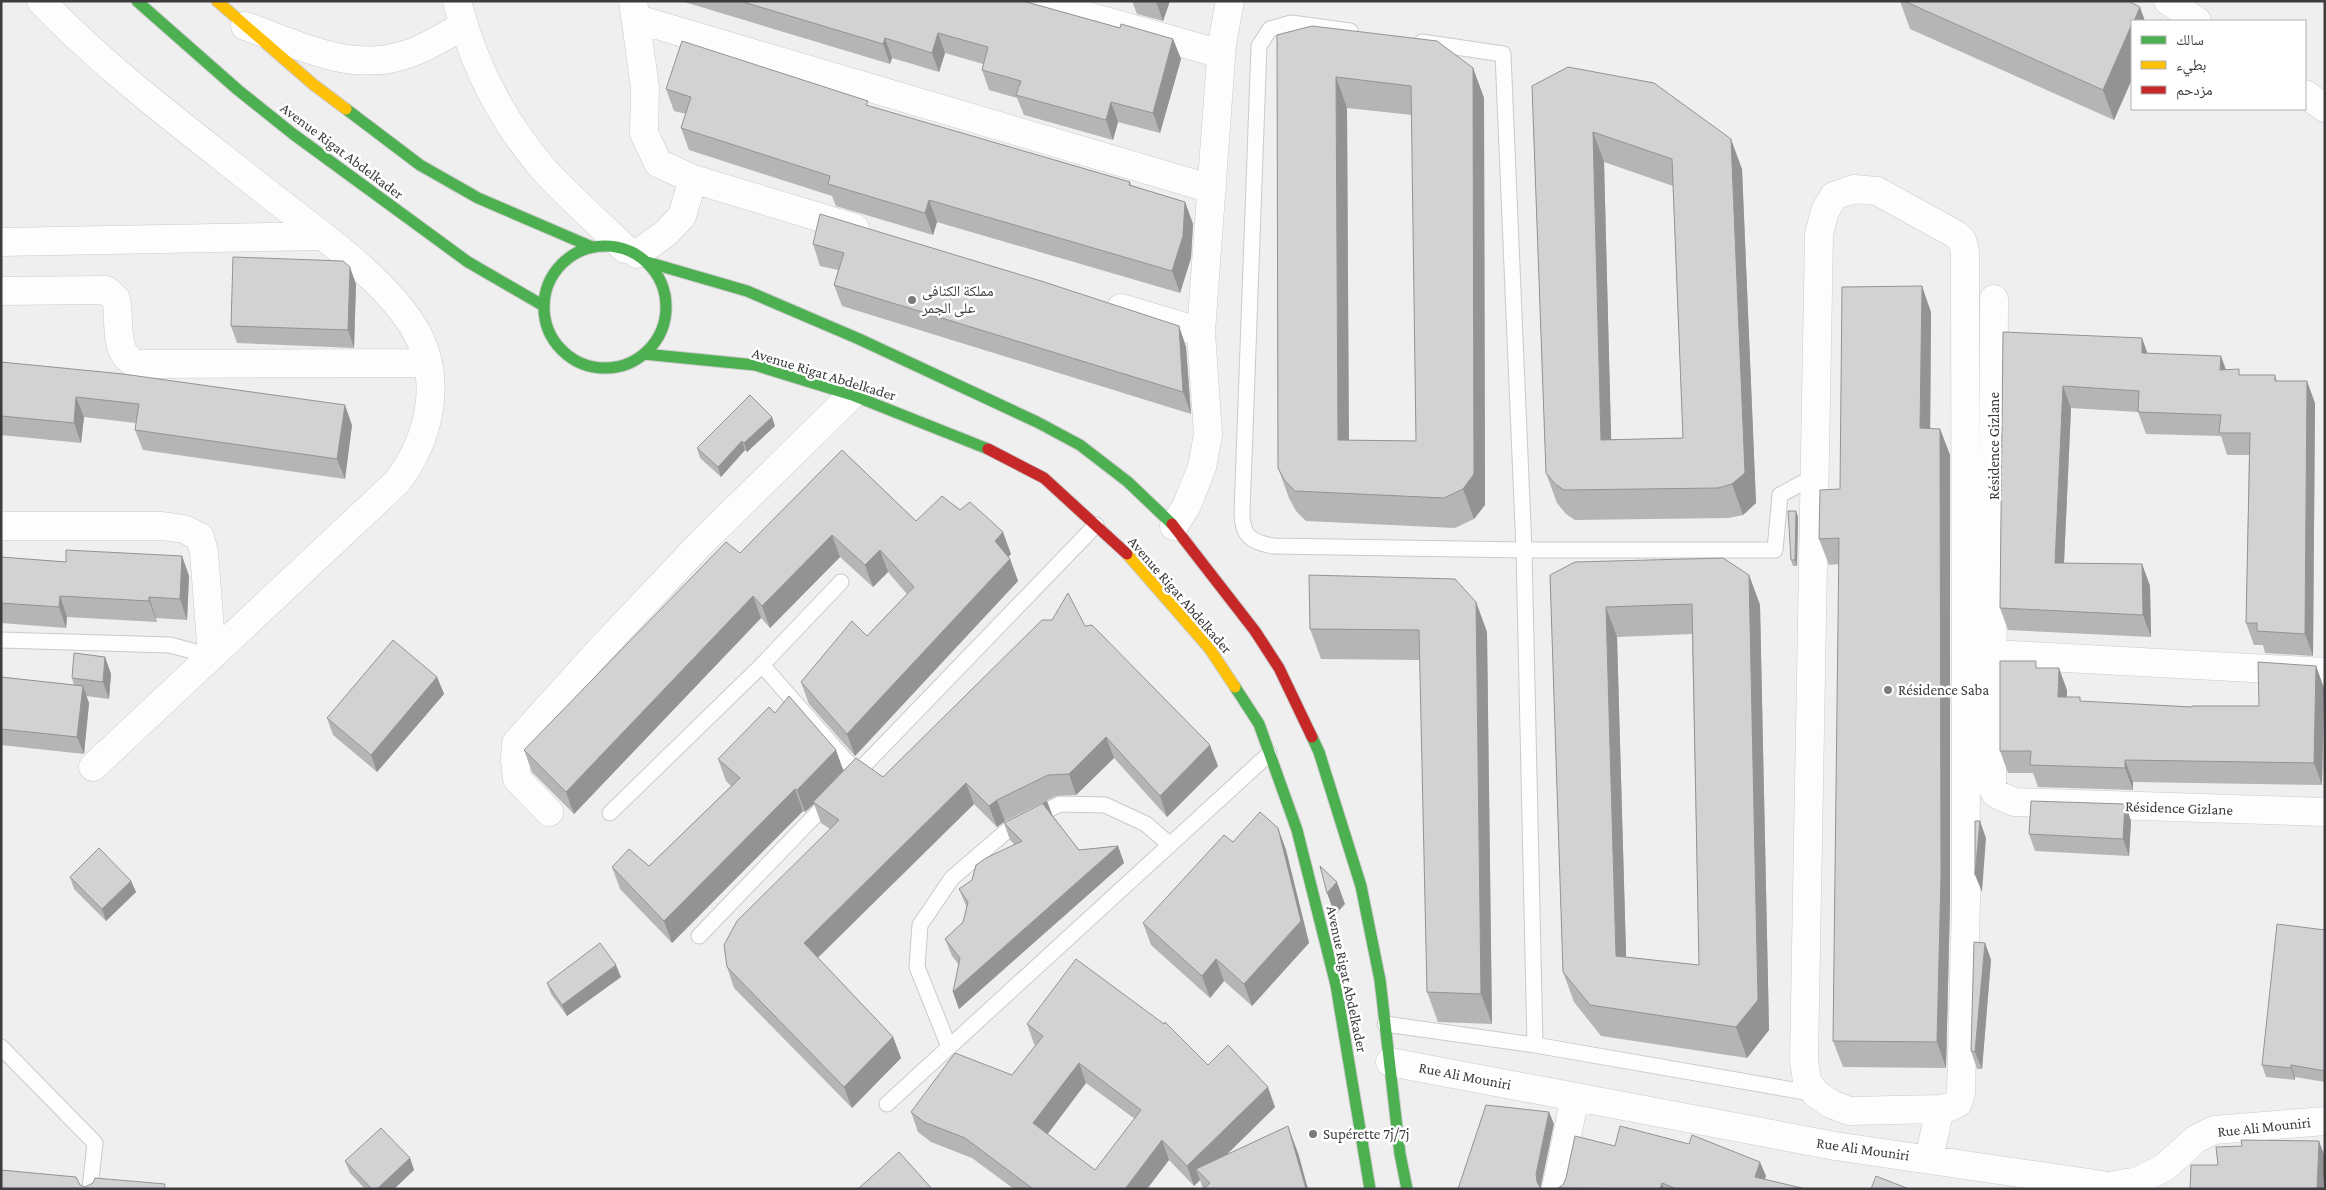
<svg xmlns="http://www.w3.org/2000/svg" width="2326" height="1190" viewBox="0 0 2326 1190" font-family="'Crimson Pro','Noto Naskh Arabic',serif">
<rect width="100%" height="100%" fill="#f0eff0"/>
<g fill="none" stroke-linecap="round" stroke-linejoin="round">
<defs>
<path id="lane" d="M1350 31 1291 23 1270 29 1259 46 1242 513C1242 536 1251 542 1273 546L1524 550H1775L1780 495 1815 476
M1422 42 1503 54 1524 550 1535 1045
M841 582 762 665 857 773
M1 640 170 645 196 652 209 659
M851 779 1096 525
M610 813 762 665
M699 936 831 799
M1385 1024 1535 1045 1816 1094
M1 1047 95 1143 90 1189
M949 1047 917 967 920 925 952 878 1009 829 1060 804 1105 805 1146 824 1170 845
M887 1104 1269 754"/>
<path id="street" d="M41 1C112 75 195 135 275 199 321 235 389 282 417 333 443 382 429 440 397 482L93 767
M457 1C473 64 503 123 546 172 571 199 599 223 625 249
M633 1 645 88 644 133 658 163 693 179 855 228
M1035 1 1221 54
M2168 1 2197 21
M637 19 1212 189
M245 26C294 43 348 72 401 56 423 50 443 37 463 26
M2305 94 2325 108
M1 242 323 236
M637 254 666 233 682 216 693 179
M1 291 106 290 116 299C121 320 112 353 136 364L427 363
M1994 299 1992 787 1996 794 2014 802 2325 812
M1121 308 1201 332 1222 44 1230 1
M1 526H162L184 529 200 537 204 552 212 656
M1174 526 1187 505 1202 467 1208 435 1201 332
M1993 654 2325 672
M549 812 517 779 515 760 516 743 600 650 701 543 852 395
M1390 1062 1835 1146 2109 1186 2138 1181 2165 1167 2196 1139 2214 1130 2325 1121
M1929 1158 1940 1109 1950 1107 1958 1103 1961 1093 1966 902 1965 251 1962 240 1955 234 1877 191 1854 189 1834 196 1825 211 1819 234 1804 1060 1807 1081 1816 1094 1831 1104 1849 1111 1940 1109
M1556 1189 1575 1097"/>
<path id="fast" d="M137 1 238 90 293 134 468 262 544 306
M346 109 420 165 478 198 592 247
M544 307a61 61 0 1 1 122 0a61 61 0 1 1-122 0Z
M647 262 747 291 859 339 1037 422 1080 445 1128 482 1172 524
M644 354 755 365 852 395 988 449
M1235 687 1259 724 1297 830 1336 985 1370 1189
M1312 737 1319 752 1361 886 1380 980 1400 1154 1407 1189"/>
<path id="slow" d="M217 1 314 85 346 109
M1127 554 1209 648 1235 687"/>
<path id="jam" d="M988 449 1044 478 1127 554
M1172 524 1255 631 1279 668 1312 737"/>
</defs>
<!-- lane casing -->
<use href="#lane" stroke="#cbcacb" stroke-width="17"/>
<!-- street casing -->
<use href="#street" stroke="#cbcacb" stroke-width="29"/>
<!-- fast casing -->
<use href="#fast" stroke="#cbcacb" stroke-width="13"/>
<!-- slow casing -->
<use href="#slow" stroke="#cbcacb" stroke-width="13"/>
<!-- jam casing -->
<use href="#jam" stroke="#cbcacb" stroke-width="13"/>
<!-- lane -->
<use href="#lane" stroke="#fdfdfd" stroke-width="15"/>
<!-- street -->
<use href="#street" stroke="#fdfdfd" stroke-width="28"/>
<!-- fast -->
<use href="#fast" stroke="#4caf50" stroke-width="11"/>
<!-- slow -->
<use href="#slow" stroke="#ffc107" stroke-width="11"/>
<!-- jam -->
<use href="#jam" stroke="#c62828" stroke-width="11"/>
</g>
<!-- wall -->
<path fill="#b5b5b5" fill-rule="evenodd" d="M681 1H1023L1120 28 1173 39 1181 59 1160 133 1118 122 1113 140 1024 115 1017 98 989 90 982 70 983 64 945 53 939 72 892 58 890 64Z
M1132 1H1170L1163 21 1137 14Z
M1900 1H2128L2132 21V79L2114 120 1910 29Z
M1277 35 1473 68 1484 98 1485 505 1474 519 1455 528 1306 521 1296 511 1289 498 1278 468ZM1347 108 1412 115 1416 441 1349 440Z
M1532 86 1742 169 1756 503 1743 515 1729 518 1575 520 1566 514 1557 503 1546 473ZM1604 162 1673 186 1683 438 1611 440Z
M666 89 869 106 1130 182 1131 185 1185 202 1193 224 1191 258 1180 293 937 222 933 235 836 206 832 196 689 150 681 128 686 114 674 111Z
M813 244 1179 326 1186 347 1191 414 842 306 834 285 838 270 820 266Z
M356 284 354 348 237 343 231 326Z
M1931 312 1930 429H1940L1950 455V902L1946 1068 1843 1067 1833 1041 1839 564 1829 565 1819 539 1840 489Z
M2003 332 2147 353 2226 370 2241 375H2275L2277 381 2315 403 2313 656 2265 653 2263 645H2254L2246 623 2249 455H2227L2221 436 2146 434 2138 412 2071 408 2064 563 2142 564 2150 586 2151 637 2008 630 2000 608Z
M1 362 352 425 345 479 143 450 135 430 136 423 84 417 81 443 1 435Z
M775 426 747 452 745 450 721 477 700 458 697 448Z
M842 450 916 521 1011 554 1008 557 1010 559 1018 581 855 756 809 704 801 682 867 636 907 594 888 572 873 587 840 557 770 628 761 618 574 814 532 772 524 750 740 553Z
M1798 517 1797 566H1793L1791 560Z
M182 556 189 576 187 620 156 618 157 622 67 617 66 628 1 623V557L66 562Z
M1550 575H1749L1760 605 1769 1030 1747 1058 1601 1036 1574 1002 1563 972ZM1692 634 1699 965 1626 957 1617 637Z
M1476 602 1487 632 1492 1024 1438 1022 1427 992 1420 660 1321 659 1310 629Z
M1085 626 1218 766 1167 817 1114 758 1076 795 1056 796 1005 821 997 827 974 804 818 958 893 1037 901 1058 852 1108 734 988 727 967 830 829 821 823 814 804 805 812 803 811 672 943 620 889 612 867 649 866 731 786 726 781 718 759 775 713 843 771 883 777Z
M105 657 111 674 109 699 86 696 89 703 84 754 1 745V677L74 685 72 678Z
M2316 666 2324 688 2322 785 2133 782V790L2038 787 2033 773H2008L2000 751 2039 668 2067 690V697L2081 702 2192 707 2259 706Z
M437 677 444 694 377 772 333 735 327 718Z
M1047 801 1053 816 1079 850 1118 846 1124 863 959 1009 953 992 959 965 952 956 945 939 963 922 967 908 959 889 972 880 1014 844 1010 840 1004 823Z
M2125 804 2131 821 2129 856 2035 851 2029 834Z
M1278 828 1286 850 1309 943 1252 1006 1224 981 1210 998 1151 945 1143 923 1233 842Z
M70 877 131 881 136 892 106 921 74 889Z
M2325 930V1082L2295 1077V1080L2266 1077 2262 1065Z
M1985 943 1991 960 1982 1069H1977L1971 1051Z
M621 977 567 1016 551 994 547 983Z
M1027 1024 1208 1065 1275 1107 1226 1155 1288 1126 1299 1156 1203 1189 1200 1180 1194 1186 1169 1160 1147 1189H1014L972 1158 931 1142 918 1132 911 1112 1012 1075 1036 1045 1034 1044ZM1086 1083 1135 1119 1095 1170 1047 1134Z
M1615 1146 1766 1176 1765 1179 1806 1189H1558Z
M410 1158 414 1170 394 1189H365L350 1173 345 1161Z"/>
<!-- shaded-wall -->
<path fill="#949394" d="M1156 1H1170L1163 21Z
M2140 7 2145 21H2134Z
M2132 24V79L2114 120 2103 90Z
M938 33 945 53 939 72 932 53Z
M885 38 892 58 890 64 883 44Z
M1173 39 1181 59 1160 133 1153 113Z
M1473 68 1484 98 1485 505 1474 519 1463 489Z
M1336 77 1347 108 1349 470 1338 440Z
M1111 102 1118 122 1113 140 1106 120Z
M1593 132 1604 162 1612 470 1601 440Z
M1731 139 1742 169 1756 503 1743 515 1732 484Z
M929 200 937 222 933 235 925 213Z
M1185 202 1193 224 1191 258 1180 293 1172 271Z
M350 267 356 284 354 348 348 330Z
M1922 286 1931 312 1930 455 1920 428Z
M1179 326 1186 347 1191 414 1183 392Z
M2142 338 2150 360 2142 353Z
M2221 356 2229 378 2220 370Z
M2307 381 2315 403 2313 656 2305 634Z
M2063 386 2071 408 2063 585 2055 563Z
M76 397 84 417 81 443 74 423Z
M345 405 352 425 345 479 337 459Z
M772 417 775 426 747 452 744 443Z
M1940 429 1950 455V902L1946 1068 1937 1042Z
M742 441 745 450 721 477 718 467Z
M1796 511 1798 517 1797 566 1795 560Z
M1003 532 1011 554 1003 563 995 541Z
M832 535 840 557 770 628 762 606Z
M880 550 888 572 873 587 865 565Z
M182 556 189 576 187 620 180 599Z
M1010 559 1018 581 855 756 847 734Z
M2142 564 2150 586 2151 637 2143 615Z
M1749 575 1760 605 1769 1030 1747 1058 1736 1027Z
M60 596 67 617 66 628 59 607Z
M753 596 761 618 574 814 566 792Z
M149 597 156 618 157 622 149 601Z
M1476 602 1487 632 1492 1024 1481 994Z
M1606 607 1617 637 1627 987 1616 956Z
M105 657 111 674 109 699 103 682Z
M2316 666 2324 688 2322 785 2314 763Z
M2059 668 2067 690 2066 719 2058 697Z
M437 677 444 694 377 772 371 755Z
M83 686 89 703 84 754 77 737Z
M1106 737 1114 758 1076 795 1069 774Z
M1210 745 1218 766 1167 817 1160 796Z
M836 750 844 772 813 802 814 804 805 812 797 790Z
M2125 760 2133 782V790L2125 768Z
M966 783 974 804 811 964 804 943Z
M795 789 803 811 672 943 664 921Z
M997 800 1005 821 997 827 989 806Z
M1047 801 1053 818 1043 804Z
M2125 804 2131 821 2129 856 2123 839Z
M1980 821 1986 838 1982 892 1975 875Z
M1278 828 1286 850 1309 943 1252 1006 1244 984Z
M1118 846 1124 863 959 1009 953 992Z
M131 881 136 892 106 921 102 909Z
M1337 882 1345 904 1335 915 1327 893Z
M1985 943 1991 960 1982 1069 1975 1052Z
M1216 959 1224 981 1210 998 1202 976Z
M616 965 621 977 567 1016 562 1005Z
M893 1037 901 1058 852 1108 844 1087Z
M1079 1063 1086 1083 1041 1143 1033 1123Z
M2291 1065 2295 1077V1080L2291 1068Z
M1268 1087 1275 1107 1204 1177 1196 1169 1200 1180 1194 1186 1187 1166Z
M1549 1112 1554 1124 1541 1186V1189L1537 1182 1536 1174Z
M1288 1126 1299 1156 1308 1189H1306Z
M1162 1140 1169 1160 1147 1189H1125Z
M2319 1141 2325 1157 2323 1189H2317Z
M410 1158 414 1170 394 1189H377Z
M1760 1162 1766 1176 1761 1189 1755 1177Z
M1662 1183 1664 1189H1660Z"/>
<!-- building -->
<path fill="#d3d2d3" stroke="#949394" fill-rule="evenodd" d="M740 1H1023L1120 28 1121 24 1173 39 1153 113 1111 102 1106 120 1016 95 1021 81 982 70 988 47 938 33 932 53 885 38 883 44Z
M1904 1H2128L2140 7 2134 21H2132V24L2103 90Z
M1312 26 1437 41 1473 68 1474 474 1463 489 1444 498 1295 491 1285 481 1278 468 1277 35ZM1336 77 1411 86 1416 441 1338 440Z
M682 41 868 101 866 105 1130 182 1129 185 1185 202 1183 236 1172 271 929 200 925 213 828 184 830 176 681 128 691 97 666 89Z
M1568 67 1654 83 1731 139 1745 473 1732 484 1718 488 1564 490 1555 484 1546 473 1532 86ZM1593 132 1672 159 1683 438 1601 440Z
M820 214 1041 281 1179 326 1183 392 834 285 844 253 813 244Z
M233 257 343 261 350 267 348 330 231 326Z
M1922 286 1920 428 1940 429 1941 876 1937 1042 1833 1041 1839 538 1819 539 1820 490 1840 489 1842 287Z
M2003 332 2142 338V353L2221 356 2220 370 2239 369V375H2275V381H2307L2305 634 2257 631V623H2246L2250 433H2219L2221 415 2138 412 2139 391 2063 386 2055 563 2142 564 2143 615 2000 608Z
M1 362 123 374 345 405 337 459 135 430 139 404 76 397 74 423 1 416Z
M750 395 772 417 744 443 742 441 718 467 697 448Z
M842 450 916 521 942 496 960 510 970 502 1003 532 995 541 1010 559 847 734 801 682 852 621 867 636 914 587 880 550 865 565 832 535 762 606 753 596 566 792 524 750 726 542 740 553Z
M1788 511H1796L1795 560H1791Z
M66 550 182 556 180 599 149 597V601L60 596 59 607 1 603V557L66 562Z
M1723 558 1749 575 1758 1000 1736 1027 1590 1005 1563 972 1550 575 1575 562ZM1692 604 1699 965 1616 956 1606 607Z
M1309 575 1455 579 1476 602 1481 994 1427 992 1419 630 1310 629Z
M1068 593 1085 626 1092 625 1210 745 1160 796 1106 737 1069 774 1048 775 997 800 989 806 966 783 804 943 893 1037 844 1087 727 967 724 945 737 921 839 820 813 802 854 760 856 758 883 777 1042 620H1052Z
M393 640 437 677 371 755 327 718Z
M74 653 105 657 103 682 72 678Z
M2000 661H2036V668H2059L2058 697H2080V701L2192 707V706H2259L2258 662 2316 666 2314 763 2125 760V768L2030 765 2031 751H2000Z
M1 677 83 686 77 737 1 729Z
M789 696 836 750 797 790 795 789 664 921 612 867 629 849 649 866 740 778 718 759 769 707 775 713Z
M1047 801 1043 804 1079 850 1118 846 953 992 960 958 945 939 963 922 968 902 959 889 972 880 976 865 986 858 1022 841 1004 823Z
M2031 801 2125 804 2123 839 2029 834Z
M1260 812 1278 828 1301 921 1244 984 1216 959 1202 976 1143 923 1224 835 1233 842Z
M1975 821H1980L1975 875Z
M99 848 131 881 102 909 70 877Z
M1320 866 1337 882 1327 893Z
M2277 924 2325 930V1071L2291 1065V1068L2262 1065Z
M1974 942 1985 943 1975 1052 1971 1051Z
M600 943 616 965 562 1005 547 983Z
M1076 959 1164 1024 1165 1022 1208 1065 1228 1045 1268 1087 1187 1166 1162 1140 1125 1189H1033L965 1138 924 1122 911 1112 955 1053 1012 1075 1043 1036 1027 1024ZM1079 1063 1141 1110 1095 1170 1033 1123Z
M1486 1105 1549 1112 1536 1174 1537 1182 1541 1189H1458Z
M1288 1126 1306 1189H1203L1210 1183 1196 1169Z
M1620 1126 1689 1144 1692 1135 1760 1162 1755 1177 1806 1189H1677L1662 1183 1660 1189 1558 1188 1563 1185 1566 1178 1575 1136 1615 1146Z
M381 1128 410 1158 377 1189H372L345 1161Z
M2241 1140 2319 1141 2317 1189H2190L2191 1165H2218L2216 1147 2242 1146Z
M899 1152 932 1189H858Z
M1 1170 76 1177 80 1185 85 1187 93 1183 95 1178 165 1184 164 1189H1Z
M1876 1176 1909 1189H1871Z"/>
<!-- markers -->
<g fill="#7c7a7c" stroke="#fff" stroke-width="2">
<circle cx="912" cy="300" r="5"/>
<circle cx="1888" cy="690" r="5"/>
<circle cx="1313" cy="1134" r="5"/>
</g>
<g text-anchor="middle" stroke-width="5" stroke-linejoin="round" paint-order="stroke">
<!-- street labels -->
<g font-size="15" fill="#3d3b3d" stroke="#fff">
<text transform="translate(342 151) rotate(37)" y="5">Avenue Rigat Abdelkader</text>
<text transform="translate(824 374) rotate(17)" y="5">Avenue Rigat Abdelkader</text>
<text transform="translate(1994 446) rotate(-90)" y="5">Résidence Gizlane</text>
<text transform="translate(1180 595) rotate(49)" y="5">Avenue Rigat Abdelkader</text>
<text transform="translate(2179 808) rotate(2)" y="5">Résidence Gizlane</text>
<text transform="translate(1347 979) rotate(78)" y="5">Avenue Rigat Abdelkader</text>
<text transform="translate(1465 1076) rotate(11)" y="5">Rue Ali Mouniri</text>
<text transform="translate(2264 1127) rotate(-6)" y="5">Rue Ali Mouniri</text>
<text transform="translate(1863 1149) rotate(8)" y="5">Rue Ali Mouniri</text>
</g>
<!-- poi labels -->
<g font-size="15" fill="#3d3b3d" stroke="#fff" text-anchor="start">
<text x="922" y="296">مملكة الكنافى<tspan x="922" dy="17">على الجمر</tspan></text>
<text x="1898" y="695">Résidence Saba</text>
<text x="1323" y="1139">Supérette 7j/7j</text>
</g>
</g>
<!-- border -->
<rect width="2326" height="1190" fill="none" stroke="#3d3b3d" stroke-width="5"/>
<!-- legend -->
<rect x="2131" y="20" width="175" height="90" fill="#ffffff" stroke="#b1b1b1"/>
<rect x="2141" y="36" width="25" height="8" fill="#4caf50" stroke="#b1b1b1"/>
<text x="2176" y="45" font-size="15" fill="#3d3b3d">سالك</text>
<rect x="2141" y="61" width="25" height="8" fill="#ffc107" stroke="#b1b1b1"/>
<text x="2176" y="70" font-size="15" fill="#3d3b3d">بطيء</text>
<rect x="2141" y="86" width="25" height="8" fill="#c62828" stroke="#b1b1b1"/>
<text x="2176" y="95" font-size="15" fill="#3d3b3d">مزدحم</text>
</svg>
